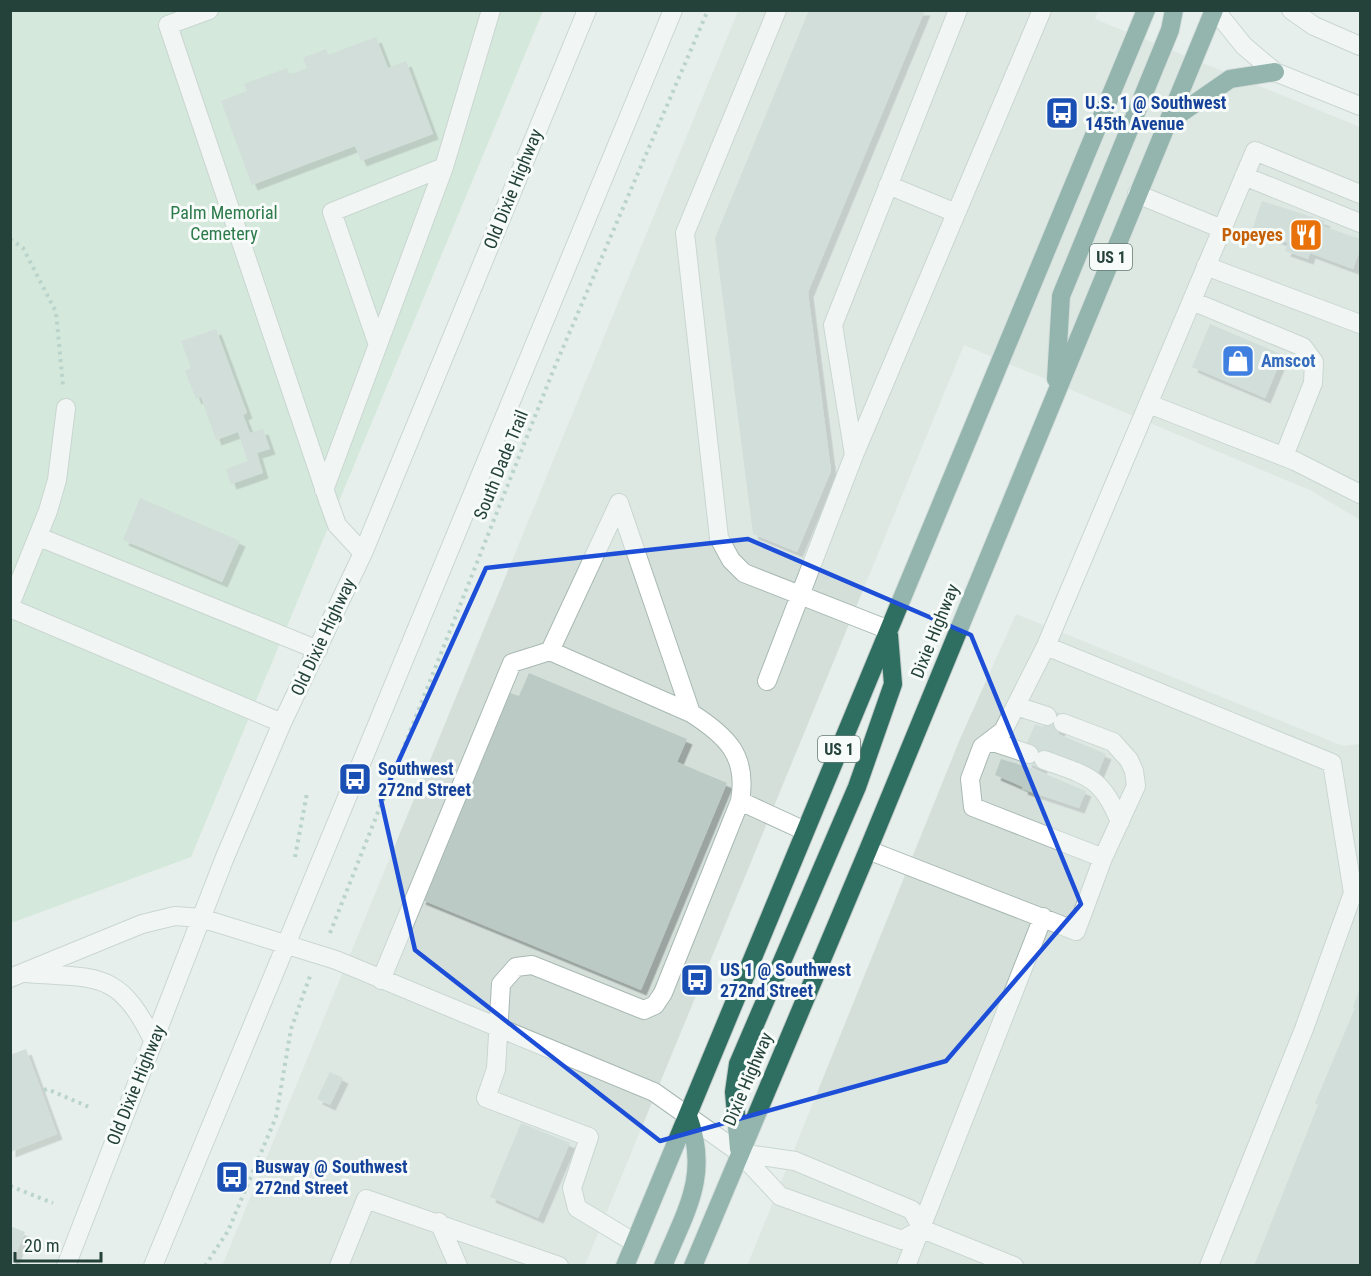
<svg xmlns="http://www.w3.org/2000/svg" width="1371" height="1276" viewBox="0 0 1371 1276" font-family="'Roboto Condensed',sans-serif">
<defs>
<filter id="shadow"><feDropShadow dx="5.5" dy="5.5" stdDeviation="0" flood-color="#0004"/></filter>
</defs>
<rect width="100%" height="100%" fill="#e6efeb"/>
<!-- built -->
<path fill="#d4dfda" d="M738 11H1098L1095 19 1360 127V520L1312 491 964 345 585 1265 222 1266Z
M1016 614 1343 746 1360 744V1265L747 1266 960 739Z"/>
<!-- green -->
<path fill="#bfe0c8" d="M11 11H543L191 857 11 923Z"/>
<!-- building -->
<path fill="#bbcac4" filter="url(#shadow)" d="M809 10H925L808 292 831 471 797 552 753 534 715 238Z
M376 37 388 68 406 61 433 134 361 161 355 146 252 185 221 101 247 91 244 84 287 68 290 75 307 68 303 58 326 49 328 55Z
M1262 201 1325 221 1323 226 1360 239V250L1353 269 1310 253 1308 259 1285 251 1288 243 1252 230Z
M1210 324 1283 355 1265 398 1192 367Z
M216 329 247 413 243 415 250 433 263 429 270 449 257 453 263 473 231 484 226 469 248 461 238 432 216 440 201 397 196 399 185 371 191 368 181 341Z
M140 498 240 541 222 582 123 540Z
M529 673 687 739 677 762 727 783 641 990 420 899 507 692 519 696Z
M1050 709 1065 716 1058 734 1106 754 1098 773 1047 752 1041 769 1026 762 1033 745 1027 743 1035 724 1043 727Z
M1001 759 1031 768 1086 791 1079 808 1022 789 1023 787 995 775Z
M1360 988V1266H1254L1318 1105 1315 1103 1355 1008 1353 1007Z
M26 1049 57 1134 10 1152V1055Z
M330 1072 343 1078 330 1105 317 1099Z
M521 1123 570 1143 538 1218 490 1197Z
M10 1226 25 1232 11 1266H10Z"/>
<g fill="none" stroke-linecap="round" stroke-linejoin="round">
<defs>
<path id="minor" d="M209 10 168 25 328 500 337 525 363 553
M777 10 685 233 719 538 731 560 744 573 889 630
M1215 10 1244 46 1275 72 1360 106
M1291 10 1314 26 1360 46
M1244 176 1360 223
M888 185 956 213
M1137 194 1222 229
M1206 266 1360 324
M1192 301 1303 347 1314 362 1313 383 1284 456
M378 345 332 212 444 167
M1149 404 1295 461 1360 494
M854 455 1042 10
M324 490 444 167 491 10
M39 537 318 650
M10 605 48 511 57 480 66 408
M10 608 282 723
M1046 646 1003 731 982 747 970 779 973 807 1103 858
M550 651 691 713
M767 681 854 455 833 325 958 10
M1016 706 1047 716
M990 741 1029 754
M1044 760C1088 776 1102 777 1120 822
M740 801 805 831
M868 850 1076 931 1103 858 1136 786 1134 771 1129 760 1113 742 1063 723
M26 973C97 979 118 969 153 1040
M10 978 142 924 175 916 201 918 336 960 654 1092 740 1153 780 1196 902 1240 922 1229 912 1210 795 1161 740 1153
M381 980 512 663 550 651 619 503 691 713C727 736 748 756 740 801L663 993 655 1005 644 1010 532 965 516 967 501 984 496 1069 486 1098 589 1137 572 1188 577 1208 635 1243
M439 1222 458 1266
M922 1229 1014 1266
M66 1266 225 857 282 723 363 553 587 10
M153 1266 673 10
M339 1266 366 1199 559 1266
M906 1266 1043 917
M1209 1266 1304 1029 1353 893 1332 763 1046 646 1255 151 1360 194"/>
<path id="highway" d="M1168 122 1230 79 1275 72
M1056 379 1061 296 1170 30 1174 10
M739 1149 734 1092 738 1064 857 787 893 684 889 635
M625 1266 1146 10
M663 1266C686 1210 710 1176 688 1116
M693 1266 868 850 1214 10"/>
</defs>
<!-- minor casing -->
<use href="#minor" stroke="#a8b8b2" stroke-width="20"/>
<!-- highway casing -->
<use href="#highway" stroke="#c2cac8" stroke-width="20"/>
<!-- path -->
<path stroke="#86b3a5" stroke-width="4" stroke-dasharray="3 4.5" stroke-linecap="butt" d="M10 239 23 248 56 312 63 386
M295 857 307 793
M330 933 553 371 708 10
M44 1090 47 1089 89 1107
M10 1186 53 1203
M205 1266 228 1231 276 1117 291 1029 310 976"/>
<!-- minor -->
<use href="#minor" stroke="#fff" stroke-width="18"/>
<!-- highway -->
<use href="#highway" stroke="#2f6f62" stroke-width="18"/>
</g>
<!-- marked area -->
<path d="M0 0H1371V1276H0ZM748 539 971 635 1081 904 946 1061 660 1141 415 950 381 800 486 568Z" fill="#e6efeb" fill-opacity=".55" fill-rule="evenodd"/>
<path fill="none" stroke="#1d4ed8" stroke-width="4.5" stroke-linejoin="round" d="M748 539 971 635 1081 904 946 1061 660 1141 415 950 381 800 486 568Z"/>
<!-- icons -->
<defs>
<symbol id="bus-square" viewBox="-11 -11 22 22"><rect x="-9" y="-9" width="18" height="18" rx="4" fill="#1a4fb4" stroke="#f7fbf9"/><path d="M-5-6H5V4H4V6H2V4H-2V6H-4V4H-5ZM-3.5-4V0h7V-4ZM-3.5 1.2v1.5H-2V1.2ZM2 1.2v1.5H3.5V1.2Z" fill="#fff"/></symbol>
<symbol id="restaurant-square" viewBox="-11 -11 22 22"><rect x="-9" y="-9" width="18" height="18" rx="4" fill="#e8710a" stroke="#f7fbf9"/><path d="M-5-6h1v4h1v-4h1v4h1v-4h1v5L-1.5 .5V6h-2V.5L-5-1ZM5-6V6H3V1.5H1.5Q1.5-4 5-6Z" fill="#fff"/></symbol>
<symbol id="shop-square" viewBox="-11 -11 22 22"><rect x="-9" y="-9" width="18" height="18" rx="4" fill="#3f7fe0" stroke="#f7fbf9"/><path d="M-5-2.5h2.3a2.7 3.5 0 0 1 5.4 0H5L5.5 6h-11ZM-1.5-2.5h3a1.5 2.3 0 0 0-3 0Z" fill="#fff"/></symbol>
</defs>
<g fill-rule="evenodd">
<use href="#bus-square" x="1043" y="94" width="38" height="38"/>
<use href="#restaurant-square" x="1287" y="216" width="38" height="38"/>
<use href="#shop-square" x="1219" y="342" width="38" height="38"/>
<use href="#bus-square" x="336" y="760" width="38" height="38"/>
<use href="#bus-square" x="678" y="961" width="38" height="38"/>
<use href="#bus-square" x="213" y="1158" width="38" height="38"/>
</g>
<g text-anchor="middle" stroke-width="6" stroke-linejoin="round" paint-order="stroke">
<!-- shield labels -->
<g fill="#f7fbf9" stroke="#637a73" stroke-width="1.5">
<rect x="1090" y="244" width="42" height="26" rx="4.5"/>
<rect x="818" y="736" width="42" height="26" rx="4.5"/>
</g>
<g font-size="16" font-weight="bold" fill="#24423a">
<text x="1111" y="263">US 1</text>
<text x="839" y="755">US 1</text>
</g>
<!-- transit labels -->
<g font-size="18" font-weight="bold" fill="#164399" stroke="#f7fbf9" text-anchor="start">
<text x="1085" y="109">U.S. 1 @ Southwest<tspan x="1085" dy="21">145th Avenue</tspan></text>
<text x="378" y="775">Southwest<tspan x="378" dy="21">272nd Street</tspan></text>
<text x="720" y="976">US 1 @ Southwest<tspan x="720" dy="21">272nd Street</tspan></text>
<text x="255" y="1173">Busway @ Southwest<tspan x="255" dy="21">272nd Street</tspan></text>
</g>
<!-- street labels -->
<g font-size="18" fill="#24423a" stroke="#f7fbf9">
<text transform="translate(513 189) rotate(-68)" y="6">Old Dixie Highway</text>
<text transform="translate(501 465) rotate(-68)" y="6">South Dade Trail</text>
<text transform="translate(935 631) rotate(-68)" y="6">Dixie Highway</text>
<text transform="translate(323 637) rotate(-65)" y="6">Old Dixie Highway</text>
<text transform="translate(748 1079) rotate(-67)" y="6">Dixie Highway</text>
<text transform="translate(136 1085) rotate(-68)" y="6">Old Dixie Highway</text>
</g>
<!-- park labels -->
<g font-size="18" fill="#2d7a4b" stroke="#f7fbf9">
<text x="224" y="219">Palm Memorial<tspan x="224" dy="21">Cemetery</tspan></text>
</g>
<!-- food labels -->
<g font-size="18" font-weight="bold" fill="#c56008" stroke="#f7fbf9" text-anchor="end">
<text x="1283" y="241">Popeyes</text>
</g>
<!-- shop labels -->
<g font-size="18" font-weight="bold" fill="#366cbe" stroke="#f7fbf9" text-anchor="start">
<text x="1261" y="367">Amscot</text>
</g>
</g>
<!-- border -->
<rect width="1371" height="1276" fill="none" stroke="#24423a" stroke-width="24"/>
<!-- scale -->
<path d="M15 1252v9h86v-9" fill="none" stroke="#24423a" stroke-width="3"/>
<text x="24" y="1252" font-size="18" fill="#24423a" stroke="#f7fbf9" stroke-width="4.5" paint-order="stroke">20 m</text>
</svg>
